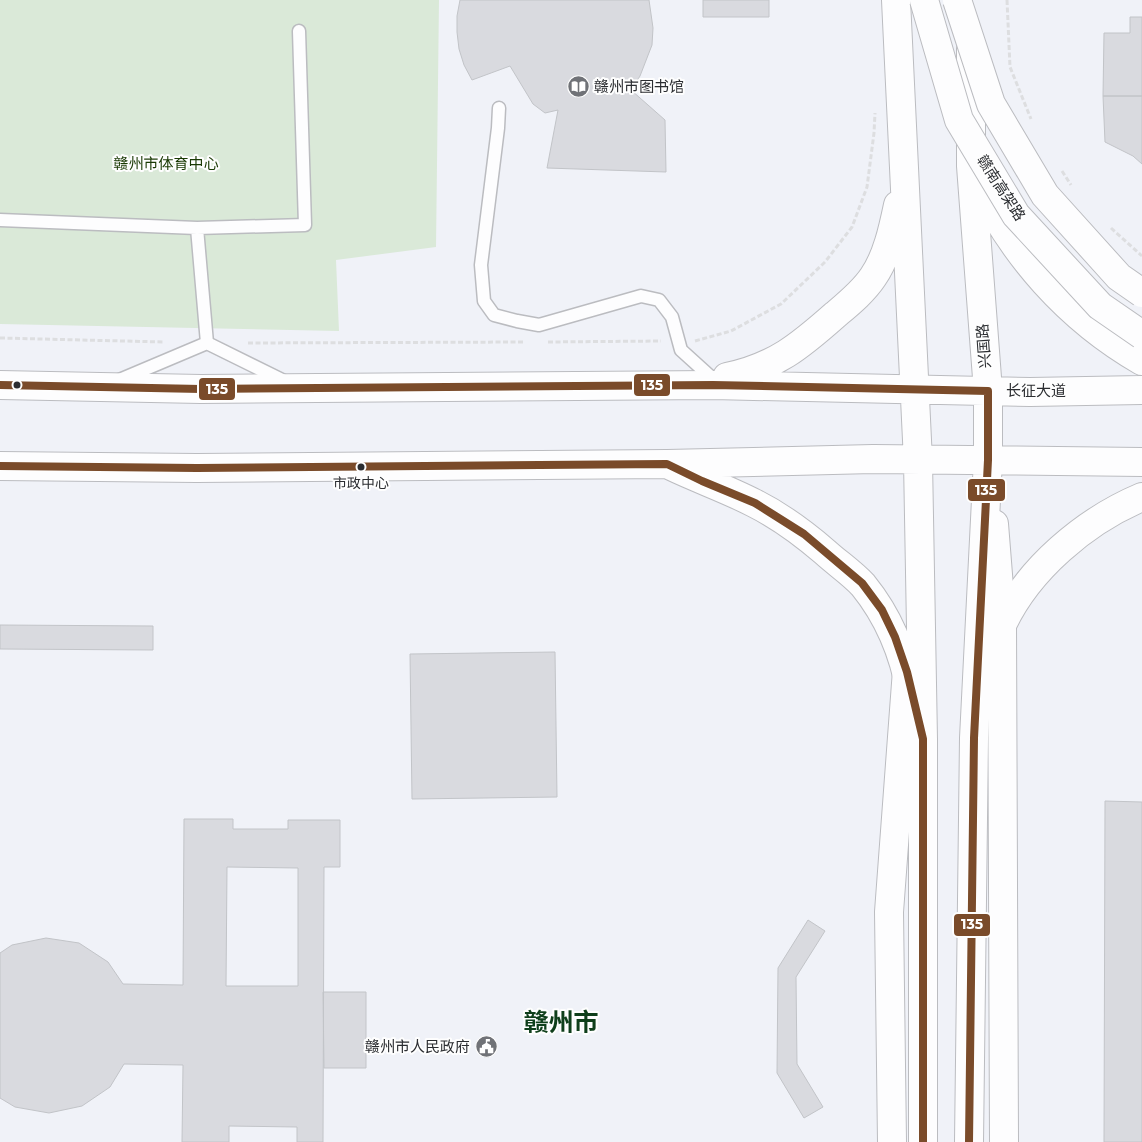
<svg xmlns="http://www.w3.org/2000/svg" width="1142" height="1142" viewBox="0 0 1142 1142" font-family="Montserrat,'Noto Sans SC',sans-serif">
<rect width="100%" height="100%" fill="#f0f2f8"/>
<!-- green -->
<path fill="#dae9d8" d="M0 0H439L436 247 336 260 339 331 0 324Z"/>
<!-- building -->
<path fill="#d9dadf" stroke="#c2c4c8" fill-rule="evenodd" d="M460 0H649L653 28 652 45 640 76 631 90 665 120 666 172 547 168 558 110 545 113 533 104 510 66 472 80 464 65 459 49 457 32V16Z
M703 0H769V17H703Z
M1130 17H1142V96H1103L1104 33H1130Z
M1103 96H1142V164L1133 156 1105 142Z
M0 625 153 626V650L0 649Z
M555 652 557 797 412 799 410 654Z
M1105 801 1142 802V1142H1104Z
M184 819H233V829H288V820H340V867H324L323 1142H297V1127L229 1126V1142H182L183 1065 124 1064 110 1087 82 1106 49 1113 15 1107 0 1098V953L12 945 46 938 79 943 108 962 123 984 183 985ZM227 867 298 868V986H226Z
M808 920 825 931 796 977 797 1064 823 1107 804 1118 777 1073 778 968Z
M323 992H366V1068H324Z"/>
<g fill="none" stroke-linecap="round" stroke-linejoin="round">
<defs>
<path id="lane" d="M499 108 498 128 481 265 484 301 494 315 517 321 539 325 641 296 659 300 672 317 681 350 713 379V385
M0 220 197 228 207 343 286 382
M197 228 305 225 299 31
M117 381 207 343"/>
<path id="secondary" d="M994 524 1002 625 1004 1142
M892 1142 889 912 907 670"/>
<path id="primary" d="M896 0 918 461 923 739V1142
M976 178C1012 255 1069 319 1142 361
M727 377C775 367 800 346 835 315 848 304 863 292 873 277 887 257 893 229 898 205
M0 385 201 389 713 385 1030 392 1142 390
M0 466 197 468 667 464 873 459 1142 462
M671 466C698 479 727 489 754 503 780 516 803 533 825 552 837 563 852 573 863 585 889 617 904 654 911 694
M985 668C990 654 995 639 1002 625 1028 569 1085 521 1142 497
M969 1142 974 738 988 460V391L971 166V49"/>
</defs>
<!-- lane casing -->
<use href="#lane" stroke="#bbbcc0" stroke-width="15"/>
<!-- secondary casing -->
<use href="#secondary" stroke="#bbbcc0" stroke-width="30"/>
<!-- primary casing -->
<use href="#primary" stroke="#bbbcc0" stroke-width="30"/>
<!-- path -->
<path stroke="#dddee0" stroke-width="3" stroke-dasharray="5 2.5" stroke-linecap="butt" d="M1007 0 1010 67 1031 119
M1062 171 1071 185
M1111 228 1142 256
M0 338 164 342
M695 341 731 331 781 304 825 262 852 227 867 187 874 133 875 113
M548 342 661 341
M248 343 524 342"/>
<!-- lane -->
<use href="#lane" stroke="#fdfdfe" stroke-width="12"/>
<!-- secondary -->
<use href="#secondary" stroke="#fdfdfe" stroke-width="28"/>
<!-- primary -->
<use href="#primary" stroke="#fdfdfe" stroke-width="28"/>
<defs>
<path id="highway-bridge" d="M924 0 959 120 1016 215 1100 306 1142 335
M957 0 991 104 1045 195 1119 277 1142 293"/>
</defs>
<!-- highway-bridge casing -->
<use href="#highway-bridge" stroke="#bbbcc0" stroke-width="30" stroke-linecap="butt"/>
<!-- highway-bridge -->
<use href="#highway-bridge" stroke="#fdfdfe" stroke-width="28"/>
<defs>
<path id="bus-1" d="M0 385 201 389 713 385 988 391V460L974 738 969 1142
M0 466 197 468 667 464 702 481 755 503 804 534 862 583 882 610 895 637 907 672 923 739V1142"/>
</defs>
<!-- bus-1 casing -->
<use href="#bus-1" stroke="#fefefe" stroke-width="11"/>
<!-- bus-1 -->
<use href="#bus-1" stroke="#7a4b2a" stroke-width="8"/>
</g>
<!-- icons -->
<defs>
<symbol id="library-disc" viewBox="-11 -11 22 22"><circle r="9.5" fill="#707277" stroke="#fefefe"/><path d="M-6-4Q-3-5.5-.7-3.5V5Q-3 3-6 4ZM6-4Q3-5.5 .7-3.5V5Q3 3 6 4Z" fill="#fff"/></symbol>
<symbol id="civic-disc" viewBox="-11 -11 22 22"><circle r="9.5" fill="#707277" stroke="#fefefe"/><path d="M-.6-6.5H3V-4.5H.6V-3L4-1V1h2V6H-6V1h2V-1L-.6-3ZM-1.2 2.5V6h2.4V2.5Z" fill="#fff"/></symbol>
</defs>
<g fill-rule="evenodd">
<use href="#library-disc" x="566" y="74" width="25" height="25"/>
<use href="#civic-disc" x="474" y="1034" width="25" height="25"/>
</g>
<!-- markers -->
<g fill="#2b2d31" stroke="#fefefe" stroke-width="2">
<circle cx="17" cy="385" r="4.5"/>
<circle cx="361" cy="467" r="4.5"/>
</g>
<g text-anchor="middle" stroke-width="4" stroke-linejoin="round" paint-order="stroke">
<!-- bus labels -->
<g font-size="14" fill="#2b2d31" stroke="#fefefe">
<text x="361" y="488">市政中心</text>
</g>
<!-- poi labels -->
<g font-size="15" fill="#2b2d31" stroke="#fefefe" text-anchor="start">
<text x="594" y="92">赣州市图书馆</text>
<text x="470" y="1052" text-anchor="end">赣州市人民政府</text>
</g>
<!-- park labels -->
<g font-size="15" fill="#193903" stroke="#fefefe">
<text x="166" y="169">赣州市体育中心</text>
</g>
<!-- street labels -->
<g font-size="15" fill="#2b2d31" stroke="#fefefe">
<text transform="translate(1001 188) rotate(57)" y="5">赣南高架路</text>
<text transform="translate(984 346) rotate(-94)" y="5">兴国路</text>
<text x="1036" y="396">长征大道</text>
</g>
<!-- town labels -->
<g font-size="25" font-weight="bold" fill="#0f3f1b" stroke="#fefefe">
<text x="561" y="1031">赣州市</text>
</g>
</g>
<g stroke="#fefefe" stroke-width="2">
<rect x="633" y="373" width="38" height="24" rx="5" fill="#7a4b2a"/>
<rect x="198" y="377" width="38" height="24" rx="5" fill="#7a4b2a"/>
<rect x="967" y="478" width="39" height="24" rx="5" fill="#7a4b2a"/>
<rect x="953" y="913" width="38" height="24" rx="5" fill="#7a4b2a"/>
</g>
<g font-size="14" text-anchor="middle" font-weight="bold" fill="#fff">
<text x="652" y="390">135</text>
<text x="217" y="394">135</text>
<text x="986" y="495">135</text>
<text x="972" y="929">135</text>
</g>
</svg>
